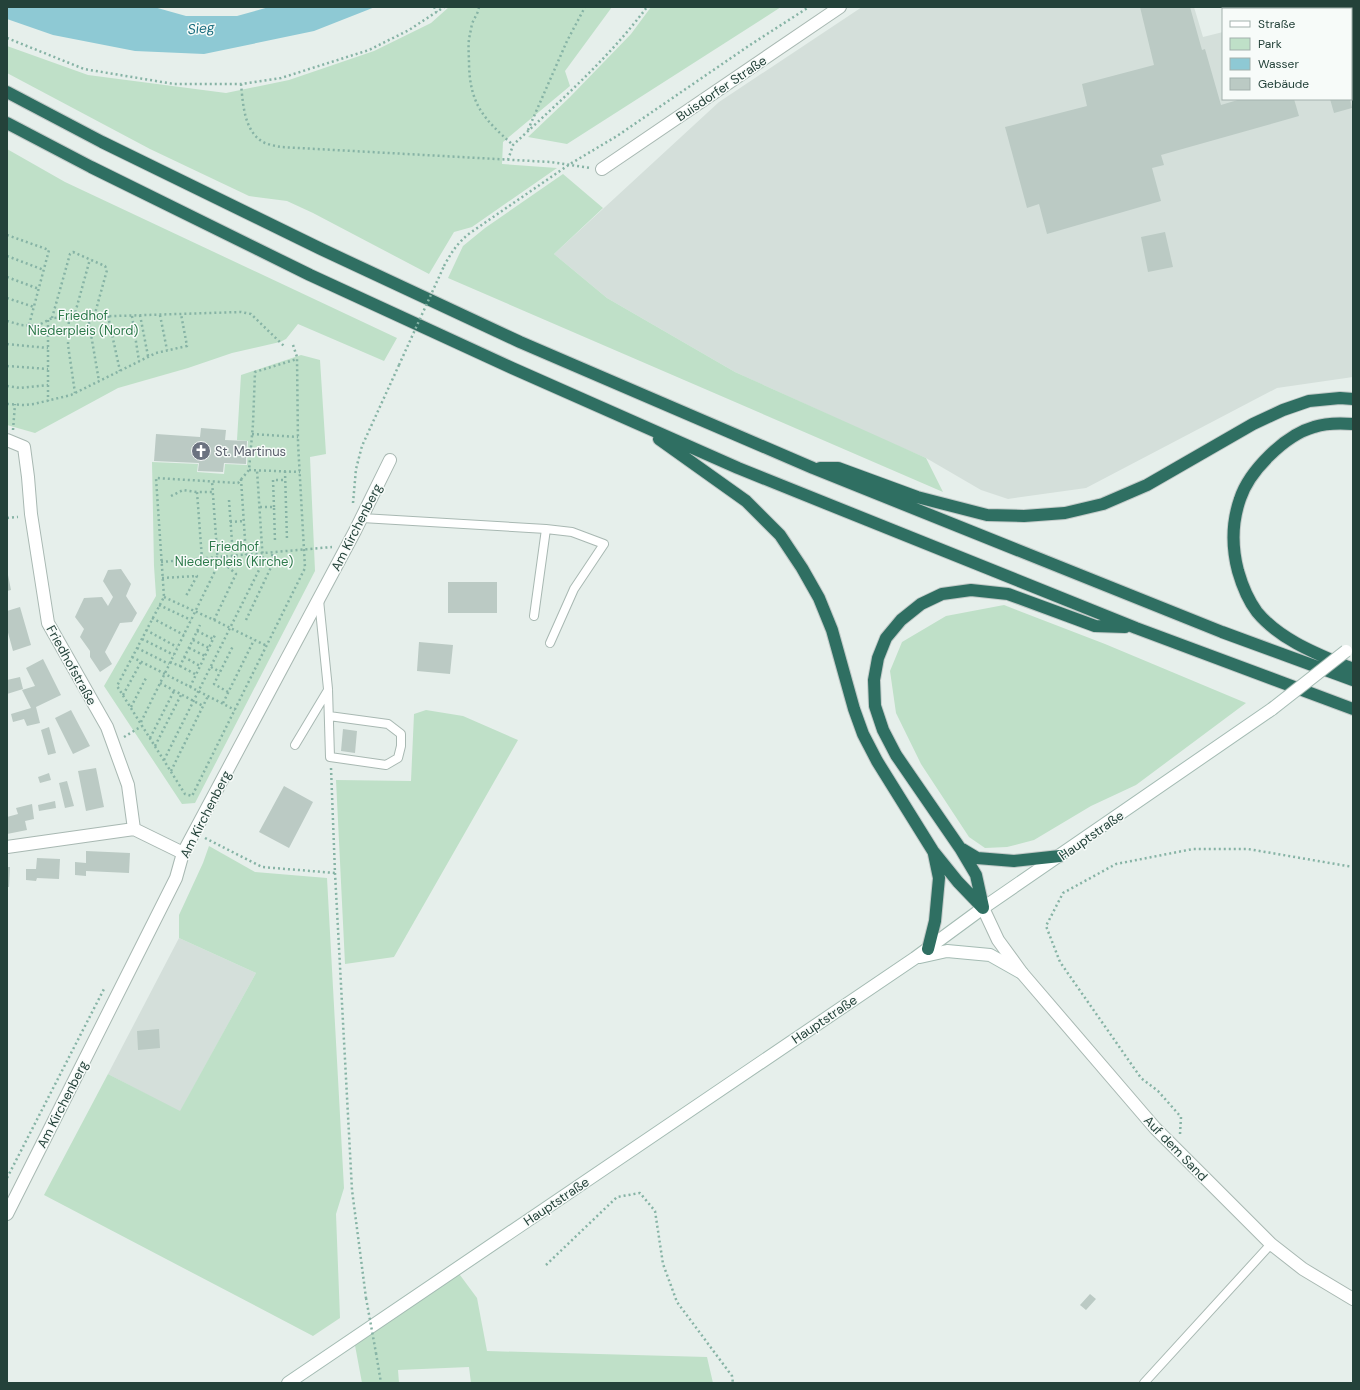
<svg xmlns="http://www.w3.org/2000/svg" width="1360" height="1390" viewBox="0 0 1360 1390" font-family="'DM Sans',sans-serif">
<rect width="100%" height="100%" fill="#e6efeb"/>
<!-- built -->
<path fill="#d4dfda" d="M862 7H1194L1203 37 1223 32V99H1351V74L1353 81V377L1277 388 1086 488 1008 499 981 490 926 458 884 440 735 372 607 298 554 254 719 102Z
M179 938 256 973 180 1112 108 1074Z"/>
<!-- green -->
<path fill="#bfe0c8" d="M449 7H612L565 71 570 86 503 142 502 164 557 168 472 227 454 232 429 274 313 213 287 201 249 196 150 149 7 73V46L88 75 226 93 289 80 374 51 431 23Z
M651 7H781L567 144 528 137 570 97 631 34Z
M7 149 65 182 397 338 384 361 298 324 286 339 280 342 232 353 188 368 118 388 35 433 7 425Z
M563 174 603 208 554 254 607 298 735 372 926 458 943 492 448 278 463 246 485 228Z
M301 355 320 360 326 454 310 457 315 571 195 803 182 804 104 686 156 596 154 566 152 462 198 464 197 472 224 474 225 464 247 465 248 441 237 440 241 375Z
M1004 605 1105 644 1246 703 1136 785 1091 806 1034 840 1007 847 985 848 969 837 921 764 896 713 890 671 902 642 946 616Z
M426 710 463 716 518 740 394 957 345 964 336 780 411 781 414 714Z
M209 846 255 872 327 878 344 1188 336 1214 340 1318 313 1336 44 1195 108 1074 180 1111 256 973 179 938V915L203 863Z
M457 1271 477 1298 487 1351 707 1357 713 1383H471L469 1367 398 1370 399 1383H362L354 1340Z"/>
<!-- water -->
<path fill="#8ec9d4" d="M7 7H154L186 16H237L269 7H375L314 31 204 54 135 51 53 35 7 19Z"/>
<!-- building -->
<path fill="#bbcac4" d="M1140 7H1190L1202 50 1205 49 1221 105 1241 99H1294L1299 116 1161 155 1164 165 1152 168 1161 201 1047 234 1039 204 1027 208 1005 127 1087 106 1082 84 1154 65Z
M1330 99H1350L1352 108 1334 113Z
M1165 232 1173 267 1148 272 1141 237Z
M201 428 226 430 225 440 247 441 246 464 224 463 223 472 198 471 199 463 154 461 156 434 200 437Z
M121 569 131 584 126 596 137 613 132 622 120 623 105 652 112 664 100 672 90 657V651L80 637 84 629 75 617 84 598 102 597 108 606 113 597 103 581 108 570Z
M7 570 11 590 7 591Z
M448 582H497V613H448Z
M20 607 31 645 13 651 7 629V611Z
M419 642 453 645 450 674 417 671Z
M43 659 61 695 36 707 40 723 27 726 24 719 13 722 11 714 31 708 22 690 35 686 26 668Z
M20 677 23 689 7 694V680Z
M71 710 90 746 73 754 55 718Z
M49 727 56 753 48 755 41 730Z
M343 729 357 731 355 753 341 751Z
M96 768 104 807 86 811 78 771Z
M49 773 51 780 40 783 38 777Z
M67 781 74 806 65 808 59 783Z
M284 786 313 802 289 848 259 832Z
M55 801 56 808 39 811 38 805Z
M32 804 34 819 25 821 27 830 7 834V817L18 814 16 808Z
M86 851 130 853 129 873 86 871V876L75 875V862L86 863Z
M37 858 60 859 59 879 37 878 36 881 26 880V869H36Z
M7 867H10L9 887H7Z
M159 1029 160 1048 138 1050 137 1031Z
M1090 1294 1096 1299 1086 1310 1080 1305Z"/>
<g fill="none" stroke-linecap="round" stroke-linejoin="round">
<defs>
<path id="service" d="M362 518 546 529 534 616
M546 529 572 532 604 544 574 589 550 643
M319 600 328 689 330 757 386 765 398 758 401 746V734L388 724 329 716
M295 745 328 690
M1144 1383 1271 1244"/>
<path id="minor" d="M1346 7 1347 9
M1351 24 1353 31
M602 169 840 7
M7 440 24 447 28 477 31 514 48 623 107 727 128 785 134 829
M7 847 134 829 183 853
M983 908 998 940 1022 973 1155 1128 1271 1244 1303 1269 1353 1299
M7 1214 176 878 183 853 355 531 390 460"/>
<path id="secondary" d="M920 957 947 951 990 955 1022 973
M288 1383 915 958 983 908 1272 709"/>
<path id="motorway" d="M7 92 102 142 321 249 520 342 813 468 1222 632 1353 680
M7 123 91 167 310 275 512 368 738 468 1136 628 1353 709
M1353 424C1340 423 1326 423 1314 427 1285 435 1249 471 1240 499 1232 522 1232 548 1238 571 1242 585 1248 600 1257 612 1281 641 1320 655 1353 669
M659 439 746 501 780 535 802 568 819 598 832 630 854 709 863 734 877 761 933 851 958 882 983 908
M820 468H838L917 497 987 515 1024 516 1065 513 1103 504 1147 485 1253 424 1283 410 1309 401 1340 398 1353 399
M962 849 977 858 1014 861 1060 856
M983 907 976 875 960 848 896 755 883 730 875 706 874 680 878 658 886 638 901 620 921 604 942 594 971 590 1008 594 1095 626 1125 627
M928 949 935 921 939 878 934 854"/>
</defs>
<!-- service casing -->
<use href="#service" stroke="#a8b8b2" stroke-width="10"/>
<!-- minor casing -->
<use href="#minor" stroke="#a8b8b2" stroke-width="14"/>
<!-- secondary casing -->
<use href="#secondary" stroke="#a4bbb3" stroke-width="14"/>
<!-- motorway casing -->
<use href="#motorway" stroke="#c2cac8" stroke-width="14"/>
<!-- path -->
<path stroke="#86b3a5" stroke-width="2.5" stroke-dasharray="2 3" stroke-linecap="butt" d="M434 7 437 12
M479 7C478 14 474 18 472 24 471 29 470 34 469 39 468 47 469 56 469 64 470 105 484 119 513 145
M7 38 84 69 174 84H241L281 78 369 50 409 30 444 7
M241 84C243 104 244 133 265 143 270 145 276 146 281 147L550 162 591 168
M528 130 567 41 585 7
M508 160 513 145C560 101 608 59 647 7
M7 235 49 250 29 325
M7 256 44 270
M444 266C451 253 458 242 470 233L570 164 617 136 750 45 809 7
M7 277 39 289
M7 298 34 307
M140 315 148 356
M160 315 167 350
M108 316 120 371
M132 316 139 361
M69 317 68 345 75 393
M74 317 90 259
M88 317 99 381
M52 318 70 254 73 252 105 266 107 270 94 317
M48 320V401
M7 321 21 325 37 326 52 318 241 312 251 314 285 347
M7 344 48 348
M293 345 297 357 298 443 305 568 192 796 185 794 117 686 164 597 156 478 238 483 249 470 253 424 255 372 297 359
M7 366 48 369
M7 386 20 388 48 385
M7 404 24 405 34 404 71 395 156 353 187 346 181 314
M13 430 15 404
M252 434 298 437
M249 470 300 472
M285 471 287 540
M241 479 246 555
M171 496 183 490 197 492
M229 500 233 556
M353 503 356 469 362 446 399 365
M260 507H274L275 542
M274 507 273 480H286
M7 518 18 517
M230 522 244 521
M202 559 197 492H213
M161 562 332 547
M162 578 197 576 186 596
M164 597 214 620 236 574 218 558
M159 605 191 620
M152 618 184 635
M214 620 267 646
M246 620 273 563 272 553
M146 630 177 647
M197 631 213 639
M142 639 174 655
M193 640 209 648
M137 648 169 664
M189 648 205 656
M132 657 235 710
M184 657 200 666
M170 662 180 666 200 625
M180 666 195 674
M211 667 220 672
M160 683 203 706
M190 687 216 633
M228 692 214 684 233 646
M123 695 141 662
M223 703 254 640
M131 707 147 676
M141 722 218 565 212 481
M124 737 142 726
M150 738 174 691
M155 746 181 695
M164 760 263 562 257 470
M331 768 335 873 352 1190 366 1298
M171 771 208 696
M205 838 262 867 335 873
M1180 1134 1181 1117 1158 1091 1141 1078 1060 962 1046 926 1063 893 1116 864 1193 849H1248L1353 867
M7 1178 105 987
M546 1265 617 1197 640 1193 655 1211 663 1264 677 1302 732 1376 733 1383
M376 1353 381 1383"/>
<!-- service -->
<use href="#service" stroke="#fff" stroke-width="8"/>
<!-- minor -->
<use href="#minor" stroke="#fff" stroke-width="12"/>
<!-- secondary -->
<use href="#secondary" stroke="#fff" stroke-width="12"/>
<!-- motorway -->
<use href="#motorway" stroke="#2f6f62" stroke-width="12"/>
<defs>
<path id="secondary-bridge" d="M1272 709 1346 651"/>
</defs>
<!-- secondary-bridge casing -->
<use href="#secondary-bridge" stroke="#a4bbb3" stroke-width="14" stroke-linecap="butt"/>
<!-- path-bridge -->
<path stroke="#86b3a5" stroke-width="2.5" stroke-dasharray="2 3" stroke-linecap="butt" d="M399 365 444 266
M366 1298 376 1353"/>
<!-- secondary-bridge -->
<use href="#secondary-bridge" stroke="#fff" stroke-width="12"/>
</g>
<!-- icons -->
<defs>
<symbol id="church-disc" viewBox="-11 -11 22 22"><circle r="9.5" fill="#6b7280" stroke="#f7fbf9"/><path d="M-1.2-6h2.4v3.5h3.3v2.4h-3.3V6h-2.4V-.1h-3.3v-2.4h3.3Z" fill="#fff"/></symbol>
</defs>
<g fill-rule="evenodd">
<use href="#church-disc" x="190" y="440" width="22" height="22"/>
</g>
<g text-anchor="middle" stroke-width="3" stroke-linejoin="round" paint-order="stroke">
<!-- street labels -->
<g font-size="13" fill="#24423a" stroke="#f7fbf9">
<text transform="translate(721 88) rotate(-34)" y="5">Buisdorfer Straße</text>
<text transform="translate(356 527) rotate(-63)" y="5">Am Kirchenberg</text>
<text transform="translate(72 665) rotate(61)" y="5">Friedhofstraße</text>
<text transform="translate(205 814) rotate(-63)" y="5">Am Kirchenberg</text>
<text transform="translate(1091 835) rotate(-35)" y="5">Hauptstraße</text>
<text transform="translate(824 1019) rotate(-34)" y="5">Hauptstraße</text>
<text transform="translate(62 1104) rotate(-63)" y="5">Am Kirchenberg</text>
<text transform="translate(1176 1148) rotate(46)" y="5">Auf dem Sand</text>
<text transform="translate(556 1201) rotate(-34)" y="5">Hauptstraße</text>
</g>
<!-- park labels -->
<g font-size="13" fill="#2d7a4b" stroke="#f7fbf9">
<text x="83" y="320">Friedhof<tspan x="83" dy="15">Niederpleis (Nord)</tspan></text>
<text x="234" y="551">Friedhof<tspan x="234" dy="15">Niederpleis (Kirche)</tspan></text>
</g>
<!-- worship labels -->
<g font-size="13" fill="#5b616d" stroke="#f7fbf9" text-anchor="start">
<text x="215" y="456">St. Martinus</text>
</g>
<!-- water labels -->
<g font-size="14" font-style="italic" fill="#1c6f80" stroke="#f7fbf9">
<text transform="translate(201 28) rotate(-5)" y="5">Sieg</text>
</g>
</g>
<!-- border -->
<rect width="1360" height="1390" fill="none" stroke="#24423a" stroke-width="16"/>
<!-- legend -->
<rect x="1222" y="8" width="130" height="92" fill="#f7fbf9" stroke="#a3b1ad"/>
<rect x="1230" y="21" width="20" height="6" fill="#ffffff" stroke="#a3b1ad"/>
<text x="1258" y="28" font-size="12" fill="#24423a">Straße</text>
<rect x="1230" y="38" width="20" height="12" fill="#bfe0c8" stroke="#a3b1ad"/>
<text x="1258" y="48" font-size="12" fill="#24423a">Park</text>
<rect x="1230" y="58" width="20" height="12" fill="#8ec9d4" stroke="#a3b1ad"/>
<text x="1258" y="68" font-size="12" fill="#24423a">Wasser</text>
<rect x="1230" y="78" width="20" height="12" fill="#bbcac4" stroke="#a3b1ad"/>
<text x="1258" y="88" font-size="12" fill="#24423a">Gebäude</text>
</svg>
